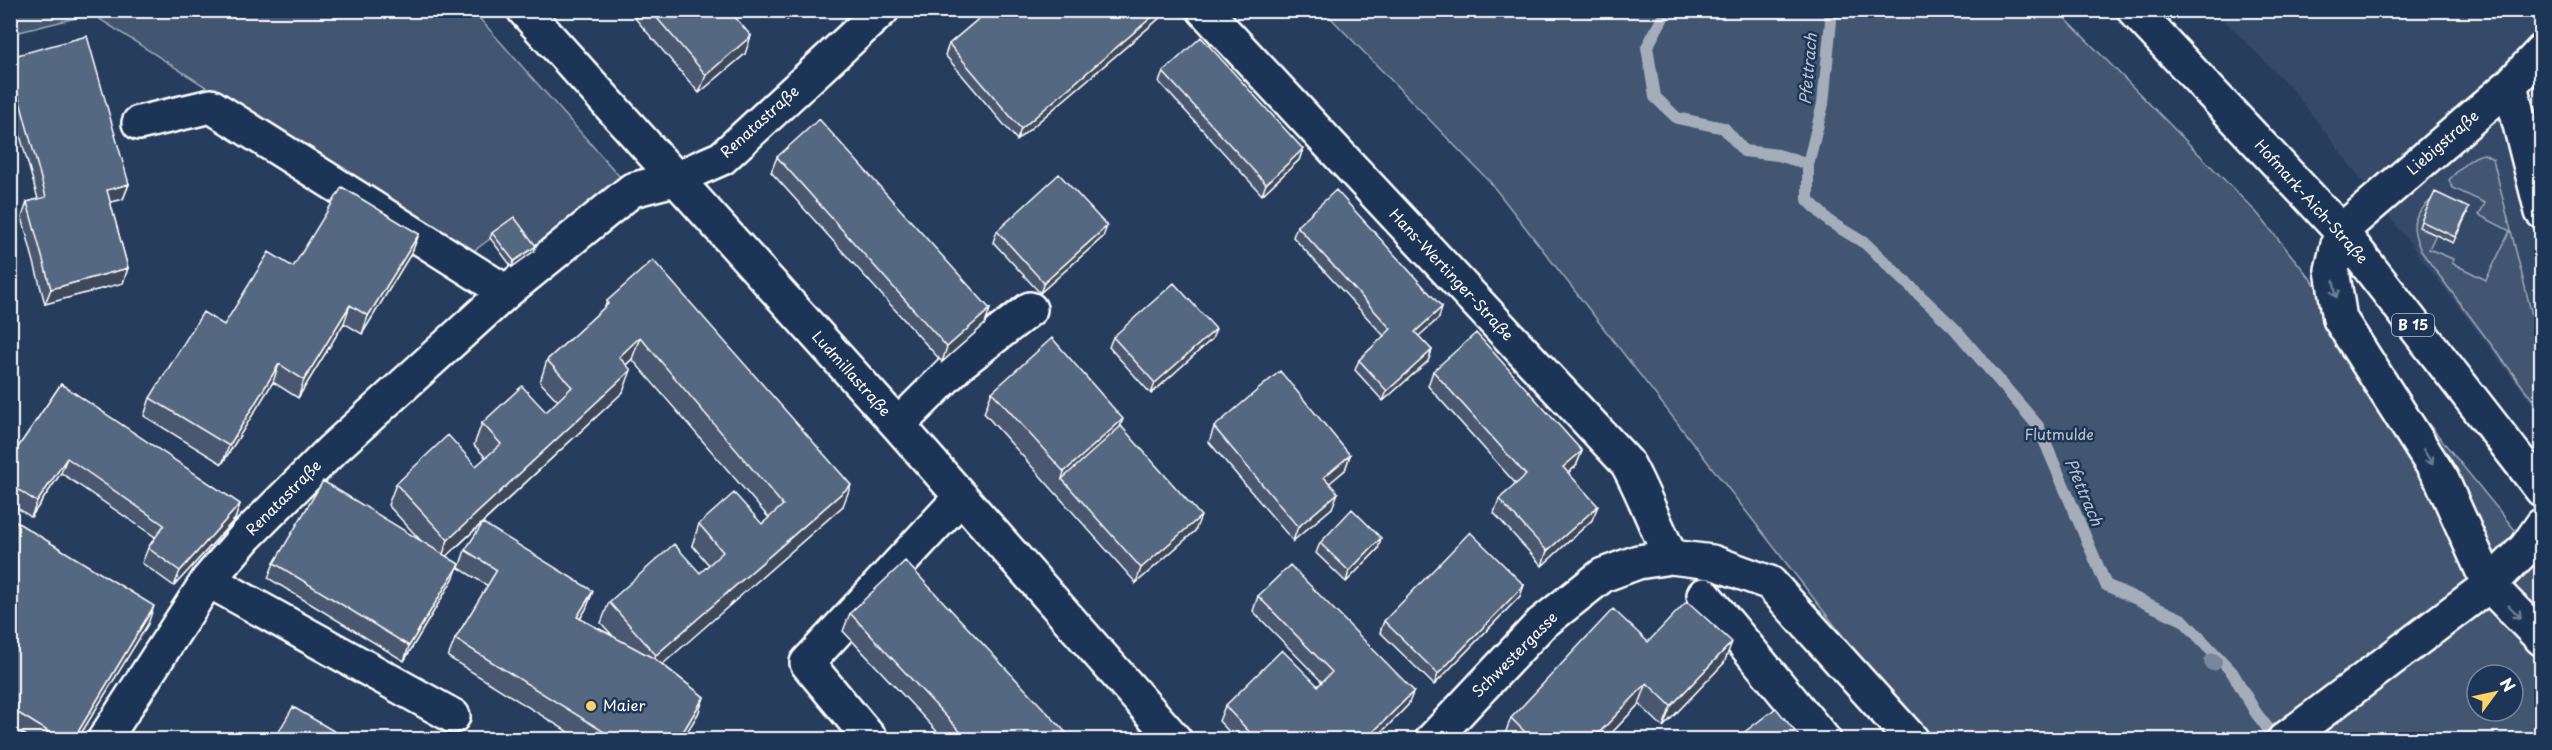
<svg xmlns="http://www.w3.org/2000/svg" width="2552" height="750" viewBox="0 0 2552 750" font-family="'Playpen Sans',sans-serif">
<rect width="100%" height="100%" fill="#263d5e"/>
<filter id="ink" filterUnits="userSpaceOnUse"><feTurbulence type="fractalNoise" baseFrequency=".0167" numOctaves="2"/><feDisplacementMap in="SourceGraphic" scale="12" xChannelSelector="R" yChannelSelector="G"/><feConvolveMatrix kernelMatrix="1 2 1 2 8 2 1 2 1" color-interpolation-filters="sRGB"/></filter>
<g filter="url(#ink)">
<!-- built -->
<path fill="#344a68" d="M2215 11H2541V415L2292 89Z"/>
<!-- green -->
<path fill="#425672" stroke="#a0aab8" stroke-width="1.5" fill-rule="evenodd" d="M10 11H473L621 178 534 251 512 223 468 255 92 14 11 34Z
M1324 11H2058L2257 213 2541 562V739H1923L1490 182ZM2477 675H2513V711H2477Z
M2484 154 2493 159 2541 351V411L2421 251C2409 224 2412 217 2433 198L2436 234 2429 249 2453 259 2452 263 2486 280 2510 231 2479 215 2485 203 2453 188 2449 180C2459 170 2470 156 2484 154Z"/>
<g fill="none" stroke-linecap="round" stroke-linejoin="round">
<!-- stream -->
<path stroke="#a4aebb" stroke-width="12" d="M1667 10 1647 47 1655 97 1677 118 1724 128 1744 151 1778 155 1808 164V200L1830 222 1866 244 1955 329 2038 426 2106 585 2183 620 2232 672 2256 713 2277 740
M1808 164 1823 104 1831 21 1829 10"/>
<defs>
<path id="minor" d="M524 10 898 425 1175 740
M1204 10 1627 463C1644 493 1655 526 1671 557
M2510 85 2542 212
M139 123 211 106 506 292
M2341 231 2510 85 2542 51
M898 425 959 364 1030 309
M208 580 453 716
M1704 595 1824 740
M104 740 208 580 246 536 332 450 506 292 632 190 674 179 722 158 882 10
M871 740 807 663 961 497
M1432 740 1541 624 1603 575 1638 562 1671 557 1712 562 1770 583 1912 740
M2284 740 2489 585 2526 548 2542 525"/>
<path id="major" d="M2134 10 2341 231 2542 490
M2341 231 2332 270 2340 319 2442 480 2489 585 2542 639"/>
</defs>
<!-- minor casing -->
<use href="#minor" stroke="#fff" stroke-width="38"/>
<!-- major casing -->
<use href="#major" stroke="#fff" stroke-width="38"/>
<!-- minor -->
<use href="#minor" stroke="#1d3557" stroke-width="33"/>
<!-- major -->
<use href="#major" stroke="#1d3557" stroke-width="33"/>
</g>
<!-- trees -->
<circle fill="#79879c" cx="2213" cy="662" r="9"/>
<!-- wall -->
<path fill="#49596f" stroke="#fff" stroke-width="1.5" d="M628 10H729L745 54 699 93Z
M779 10H798L787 20Z
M989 10H1164L1162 16 1017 140 945 55 949 44Z
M10 57 129 184 123 199 110 202 128 268 123 283 45 304 22 217 27 202 38 199 10 100Z
M1163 72 1303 149 1299 160 1262 195 1159 82Z
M777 157 985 324 942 362 771 172Z
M2467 214 2453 243 2419 227 2421 221Z
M1297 226 1439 318 1418 336 1432 350 1428 361 1383 401 1355 370 1359 360 1384 336 1293 237Z
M997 231 1103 237 1040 293 993 242Z
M492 233 534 251 512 267 490 238Z
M419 234 412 252 362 334 344 323 298 398 273 382 222 464 144 416 150 398 224 325 293 267Z
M607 301 843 506 662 664 704 697 698 714 682 740H581L448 657 455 639 488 586 459 568 465 550 593 591 586 609 580 619 613 636 601 623 609 602 700 573 709 565 692 545 699 524H762L769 518 632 359 626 365 623 392 446 557 459 564 453 579 404 661 268 578 274 563 422 542 388 505 396 484 476 466 486 458 474 445 482 423 546 412 558 401 540 382 547 360 605 307Z
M1113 337 1212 339 1151 394 1109 347Z
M1433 371 1582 451 1576 466 1568 473 1592 520 1542 566 1494 513 1499 499 1516 484 1428 386Z
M61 384 240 504 235 519 174 586 142 563 148 548 155 537 61 473 31 517 10 503V459Z
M992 392 1121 426 1195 531 1136 583 984 413Z
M1214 427 1350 455 1345 470 1329 483 1332 508 1293 541 1209 442Z
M10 518 148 624 77 740H18L20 735 10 729Z
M1320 543 1378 549 1346 582 1316 553Z
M1524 585 1520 596 1434 685 1380 632 1384 621Z
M1258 596 1408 705 1374 740H1237L1219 721 1225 706 1318 686 1322 682 1253 611Z
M850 613 1073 740H945L843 631Z
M1648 642 1724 663 1663 727 1639 704 1605 740 1503 739 1511 718Z"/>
<!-- shaded-wall -->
<path fill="#3c485a" stroke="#fff" stroke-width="1.5" d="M791 10H798L787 20Z
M1160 10H1164L1162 16 1017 140 1021 129Z
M751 36 745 54 699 93 706 75Z
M1303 149 1299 160 1262 195 1266 184Z
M129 184 123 199 101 205 107 190Z
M1107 226 1103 237 1040 293 1044 283Z
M419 234 412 252 362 334 368 316Z
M536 246 534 251 512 267 514 261Z
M128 268 123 283 45 304 51 289Z
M350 305 344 323 298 398 304 380Z
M1442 307 1439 318 1411 343 1415 332Z
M990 309 985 324 942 362 947 347Z
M1216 329 1212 339 1151 394 1155 383Z
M640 337 632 359 611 379 619 357Z
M1432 350 1428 361 1383 401 1387 391Z
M279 364 273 382 222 464 229 446Z
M631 370 623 392 440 562 448 540Z
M1123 419 1115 440 1062 479 1064 472Z
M1582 451 1576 466 1557 482 1563 467Z
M1350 455 1345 470 1319 492 1324 477Z
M67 458 61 473 31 517 37 502Z
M851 485 843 506 648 677 656 655Z
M1338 493 1332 508 1293 541 1298 527Z
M240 504 235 519 174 586 180 571Z
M1598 506 1592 520 1542 566 1547 551Z
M1201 516 1195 531 1136 583 1141 568Z
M1381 538 1378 549 1346 582 1349 571Z
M459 564 453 579 404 661 409 646Z
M1524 585 1520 596 1434 685 1438 674Z
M593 591 586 609 570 635 577 617Z
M154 606 148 624 77 740H73Z
M1732 642 1724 663 1663 727 1671 706Z
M1647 683 1639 704 1605 740H1595V737Z
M1414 691 1408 705 1374 740H1365Z
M704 697 698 714 682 740H678Z"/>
<!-- building -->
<path fill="#556781" stroke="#fff" stroke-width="1.5" d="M650 10H729L751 36 706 75Z
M989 10H1160L1021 129 949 44Z
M87 36 129 184 107 190 128 268 51 289 27 202 46 197 10 65V57Z
M1201 37 1303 149 1266 184 1163 72Z
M819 119 990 309 947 347 777 157Z
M1059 174 1107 226 1044 283 997 231Z
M342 187 419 234 368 316 350 305 304 380 279 364 229 446 150 398 203 312 224 325 269 252 293 267Z
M1336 190 1442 307 1415 332 1432 350 1387 391 1359 360 1391 329 1297 226Z
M2435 192 2469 208 2455 237 2421 221Z
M514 217 536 246 514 261 492 233Z
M653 260 851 485 656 655 609 602 674 544 700 573 723 552 699 524 734 493 762 524 783 505 640 337 619 357 631 370 448 540 396 484 448 435 476 466 501 444 482 423 522 386 546 412 572 387 547 360 608 304 607 301Z
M1174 283 1216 329 1155 383 1113 337Z
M1476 333 1582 451 1563 467 1598 506 1547 551 1499 499 1526 475 1433 371Z
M1052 338 1123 419 1064 472 992 392Z
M1280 371 1350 455 1324 477 1338 493 1298 527 1214 427Z
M61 384 240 504 180 571 148 548 164 525 67 458 37 502 10 484V459Z
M1121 426 1201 516 1141 568 1062 479Z
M323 481 459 564 409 646 274 563Z
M1352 509 1381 538 1349 571 1320 543Z
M10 518 154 606 73 740H62L10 708Z
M483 523 593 591 577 617 655 659 704 697 678 740H617L455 639 497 570 465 550Z
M1470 532 1524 585 1438 674 1384 621Z
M905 561 1073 740H968L850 613Z
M1290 565 1414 691 1365 740H1257L1225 706 1282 650 1318 686 1332 672 1258 596Z
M1687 601 1732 642 1671 706 1647 683 1595 737 1598 740H1533L1511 718 1613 609 1648 642Z
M293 707 349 740H274Z
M1776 708 1802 740H1734Z
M22 733 33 740H18Z"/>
<!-- one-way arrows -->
<defs><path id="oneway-shaft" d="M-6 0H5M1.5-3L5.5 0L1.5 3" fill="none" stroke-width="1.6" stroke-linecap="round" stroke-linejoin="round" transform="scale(1.5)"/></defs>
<g stroke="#6c7c92">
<use href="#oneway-shaft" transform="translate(2335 289) rotate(81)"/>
<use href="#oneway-shaft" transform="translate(2428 457) rotate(58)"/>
<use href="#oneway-shaft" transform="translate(2515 612) rotate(46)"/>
</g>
</g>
<!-- markers -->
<circle fill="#ffd166" stroke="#1d3557" stroke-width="2" cx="591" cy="706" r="6"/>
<g text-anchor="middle" stroke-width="5" stroke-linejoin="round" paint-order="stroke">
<!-- shield labels -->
<rect fill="#1d3557" stroke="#bbc2cd" stroke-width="1.5" x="2392" y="314" width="42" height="22" rx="4.5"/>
<g font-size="14" font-weight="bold" fill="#fff">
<text x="2413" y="330">B 15</text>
</g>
<!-- street labels -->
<g font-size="15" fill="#fff" stroke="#1d3557">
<text transform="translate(760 122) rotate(-42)" y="5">Renatastraße</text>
<text transform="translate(2443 143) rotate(-41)" y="5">Liebigstraße</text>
<text transform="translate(2311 202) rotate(48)" y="5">Hofmark-Aich-Straße</text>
<text transform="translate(1451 275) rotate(47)" y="5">Hans-Wertinger-Straße</text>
<text transform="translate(851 374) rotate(48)" y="5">Ludmillastraße</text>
<text transform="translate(284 498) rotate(-45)" y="5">Renatastraße</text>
<text transform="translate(1515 655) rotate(-45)" y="5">Schwestergasse</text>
</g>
<!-- park labels -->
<g font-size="15" fill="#bdc4ce" stroke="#1d3557">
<text x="2059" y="440">Flutmulde</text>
</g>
<!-- poi labels -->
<g font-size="15" fill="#fff" stroke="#1d3557" text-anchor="start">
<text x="603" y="711">Maier</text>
</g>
<!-- water labels -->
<g font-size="16" font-style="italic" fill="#bbc2cc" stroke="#1d3557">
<text transform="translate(1808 69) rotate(-85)" y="6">Pfettrach</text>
<text transform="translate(2084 492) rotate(67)" y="6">Pfettrach</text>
</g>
</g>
<!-- margin -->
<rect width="2552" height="750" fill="none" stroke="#1d3557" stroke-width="36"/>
<rect x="18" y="18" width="2516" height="714" fill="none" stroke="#fff" stroke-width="2" filter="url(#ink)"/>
<!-- north arrow -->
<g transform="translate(2495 693) rotate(57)"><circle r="28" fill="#1d3557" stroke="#77869a" stroke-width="1.5"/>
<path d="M0-4.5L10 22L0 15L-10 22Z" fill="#ffd166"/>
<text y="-9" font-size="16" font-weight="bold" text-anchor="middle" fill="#ffffff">N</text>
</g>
</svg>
